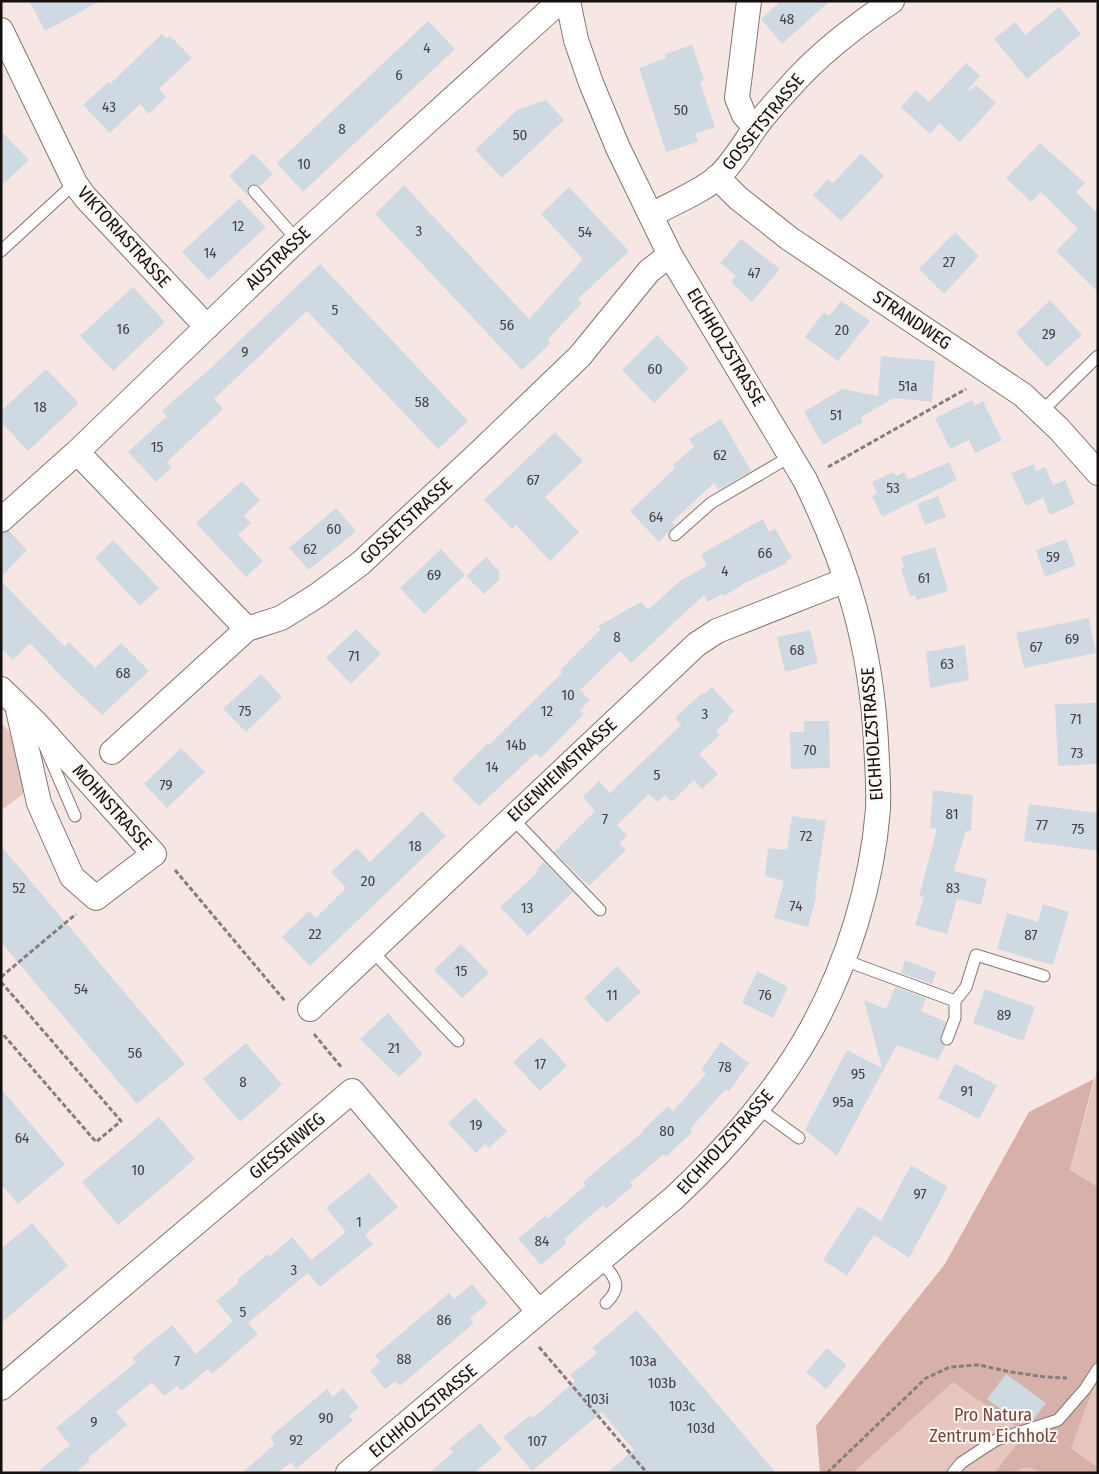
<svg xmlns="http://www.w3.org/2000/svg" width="1099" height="1474" viewBox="0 0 1099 1474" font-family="'Fira Sans Condensed',sans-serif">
<rect width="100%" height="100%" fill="#f7e7e4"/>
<!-- green -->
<path fill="#e7c6bf" d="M1 723 8 730 23 759V794L3 809 1 807Z
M1098 1067V1187L1070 1171Z
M1098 1348V1473H853L953 1382Z"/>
<!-- forest -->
<path fill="#d7b1a9" d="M1094 1079 1070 1170 1098 1187V1375L1071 1448 1098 1468V1473H1041C1033 1467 1022 1465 1015 1473H995L1025 1433 953 1382 853 1473H820L816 1426 945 1264 1029 1112Z"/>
<!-- building -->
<path fill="#ced9e2" d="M29 1H100L45 31Z
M781 1H830L782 44 761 19Z
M1059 7 1081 34 1027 79 994 39 1015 22 1025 35Z
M428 21 455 49 303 192 277 163Z
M162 34 167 39 170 36 192 58 159 89 166 97 149 114 140 104 110 133 83 105 108 82 110 84Z
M692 45 704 80 700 82 715 127 695 134 698 142 666 152 639 68 666 58 665 54Z
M966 63 980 76 968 90 970 91 976 85 996 103 960 142 939 123 930 134 901 107 916 90 929 102Z
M546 100 564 120 502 178 475 150 517 110Z
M1 131 29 160 1 186Z
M1040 143 1085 183 1076 192 1095 211 1098 209V292L1056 251 1078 229 1041 192 1031 202 1006 178Z
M253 153 273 174 260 186 253 184 249 186 247 192 248 196 229 176Z
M861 153 884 176 841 221 813 195 828 179 833 183Z
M404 185 529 319 583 259 541 214 569 187 629 251 578 299 582 303 548 339 551 343 522 370 375 214Z
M239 199 266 227 209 280 182 252Z
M955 232 979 256 944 294 919 269Z
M741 239 780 269 752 302 731 282 736 276 720 263Z
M320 264 468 421 438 449 307 311 214 399 223 409 167 462 172 467 156 482 128 452 167 416 162 411 212 367Z
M133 287 165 322 113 371 80 336Z
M1050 300 1082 335 1047 367 1016 333Z
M841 301 870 321 838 361 805 337 824 312 829 316Z
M657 335 689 368 654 403 622 370Z
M881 356 935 361 932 402 894 398 861 417 863 422 823 445 804 412 842 389 878 396Z
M46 369 79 403 28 451 1 422V411Z
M972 400 975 406 983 401 1002 440 975 453 969 440 950 449 935 418Z
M721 419 751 471 719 490 714 483 672 522 675 525 659 542 630 511 675 468 673 465 694 447 689 439Z
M555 432 583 461 545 497 579 532 550 561 516 525 512 529 484 500Z
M949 462 957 480 882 517 872 496 877 493 872 482 894 472 896 476 904 472 908 480Z
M1034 464 1036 471 1045 467 1053 485 1065 480 1075 504 1050 515 1043 498 1026 506 1011 473Z
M242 481 260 500 244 516 251 523 238 535 263 561 246 577 196 523Z
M938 496 946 517 925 525 917 504Z
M336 508 356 531 309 570 289 548Z
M763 519 769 532 775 528 792 558 786 561 787 563 741 585V586L724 596 722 594 708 602 704 595 631 663 620 651 580 690 590 700 580 710 584 714 541 758 536 753 479 806 452 779 487 744 489 745 562 673 560 670 601 629 598 626 641 602 648 610 681 580 707 566 701 554Z
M9 531 27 550 1 577V533Z
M1066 539 1076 565 1045 577 1036 550Z
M113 540 159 588 140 606 95 558Z
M935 547 948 591 917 600 915 595 910 597 901 568H904L901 557Z
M441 549 465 575 424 614 400 588Z
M486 557 499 571V580L484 594 466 576Z
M1 581 65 647 69 642 95 668 121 643 149 671 102 715 61 676 30 643 13 660 1 648Z
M1089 618 1096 653 1024 668 1016 633Z
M356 629 381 654 351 684 326 658Z
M810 630 818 663 785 672 777 637Z
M965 645 969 680 930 688 926 652Z
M261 674 282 697 246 732 223 709Z
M712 687 734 711 727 718 728 720 716 731 720 735 699 754 718 774 702 789 694 780 672 802 665 795 657 802 649 794 617 825 627 835 619 843 626 850 589 886 554 852 595 811 583 797 599 781 610 793 681 725 675 718 702 693 704 694Z
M1096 703 1098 764 1058 766 1055 704Z
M804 721H829L830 768 791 769 790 732H804Z
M181 748 205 772 167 808 144 784Z
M933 790 973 795 971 831H966L954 871 987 879 981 905 957 899 947 934 915 925 924 897 919 896 937 829 930 828Z
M1029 804 1098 813V851L1024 841Z
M422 811 446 836 310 966 282 937 309 911 316 918 346 888 331 872 357 848 370 862Z
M792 816 826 821 815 893 817 894 808 927 774 918 784 881 765 876 768 848 787 850Z
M1 846 185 1064 137 1104 1 942Z
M544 862 573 892 528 936 500 907 538 872 536 870Z
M1043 904 1069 912 1053 965 997 949 1007 913 1038 922Z
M461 944 489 973 462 998 434 970Z
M905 960 936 972 932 984 901 973Z
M617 966 641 992 607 1023 584 998Z
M757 971 788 987 773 1018 742 1003Z
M895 987 926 998 921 1011 946 1022 940 1040 945 1046 938 1060 897 1045 837 1156 805 1130 847 1050 882 1068 864 1000 886 1009Z
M985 989 1035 1007 1023 1041 973 1023Z
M388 1013 423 1054 399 1077 360 1039Z
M541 1037 567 1066 540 1091 513 1062Z
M721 1042 749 1063 729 1091 726 1089 690 1129 692 1132 666 1157 664 1154 630 1183 633 1186 606 1209 603 1205 564 1239 567 1243 541 1265 518 1239 545 1216 547 1219 586 1185 583 1183 592 1174 643 1132 642 1131 668 1106 673 1111 706 1074 701 1070Z
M246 1043 282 1085 240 1122 203 1079Z
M955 1064 997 1085 979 1119 938 1098Z
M1 1089 65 1164 18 1204 1 1184Z
M475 1098 507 1131 489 1148 485 1144 476 1153 448 1123Z
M159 1117 195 1159 118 1225 82 1182Z
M911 1165 948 1187 909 1258 874 1235 847 1276 823 1260 858 1206 881 1221Z
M369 1173 398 1207 365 1235 373 1244 320 1287 308 1273 248 1323 258 1334 212 1374 208 1369 181 1391 177 1386 164 1396 152 1382 116 1412 127 1425 88 1458 90 1460 75 1473H36L70 1445 56 1428 136 1362 132 1358 172 1325 196 1354 233 1321 216 1301 239 1282 237 1280 268 1254 270 1256 292 1237 311 1260 346 1232 326 1208Z
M32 1223 68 1266 1 1323V1249Z
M472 1284 488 1303 470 1318 474 1323 400 1386 395 1381 385 1389 370 1371 380 1362 375 1356 449 1293 454 1299Z
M637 1310 745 1436 776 1473H607L634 1450 602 1412 532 1471 503 1437 530 1415 533 1418 575 1381 570 1375 597 1353 592 1348Z
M827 1348 847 1365 826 1389 806 1372Z
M1006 1374 1046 1403 1033 1420 1021 1424 987 1399Z
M343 1388 359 1407 349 1416 353 1420 296 1469 291 1462 278 1473H242L275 1444 270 1437 327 1389 333 1397Z
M480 1423 502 1449 474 1473H429L453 1452 450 1448Z"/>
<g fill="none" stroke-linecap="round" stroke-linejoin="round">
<defs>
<path id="service" d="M254 191 297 240
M1 251 75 183
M1042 411 1098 356
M675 535 711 503 791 456
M43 742 75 816
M512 818 600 910
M372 951 458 1041
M844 960 955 1001 966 987 976 955 1044 976
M947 1039 955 1018V1001
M758 1108 799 1138
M600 1260C613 1276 625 1285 606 1303
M953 1473 961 1463 996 1440 1058 1420 1085 1389 1098 1369"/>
<path id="minor" d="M749 1 737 98 744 115 755 127
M1 30 75 183 85 197 207 327
M717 177 738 198 790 239 1023 395 1059 429 1098 473
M651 215C673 203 699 193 718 177 733 163 743 145 755 128 764 115 776 102 787 90 817 55 854 27 892 1
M77 452 247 629
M1 520 77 452 297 240 560 1
M1 689 35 722 154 854 96 898 72 877 39 803 17 705
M112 752 247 629 281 618 318 595 361 563 481 451 580 356 649 271 670 255
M310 1009 697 644 717 631 846 580
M1 1388 352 1091 539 1312
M348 1473 675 1197C728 1147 777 1092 812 1028 848 962 872 885 878 809 879 787 877 764 876 742 871 646 847 565 805 480L670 255 618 148 591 83 576 40 568 1"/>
</defs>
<!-- service casing -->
<use href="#service" stroke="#827572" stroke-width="13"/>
<!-- minor casing -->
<use href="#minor" stroke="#827572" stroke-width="26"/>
<!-- path -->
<path stroke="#877d7b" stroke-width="3" stroke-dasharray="5 2.5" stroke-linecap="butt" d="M828 467 966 389
M175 870 285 1001
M1 977 76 914
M1 982 121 1121 96 1142 1 1032
M314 1034 342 1068
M539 1347 647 1473
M827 1473 926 1378 950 1367 979 1365 1011 1372 1045 1377 1067 1378"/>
<!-- service -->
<use href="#service" stroke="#fff" stroke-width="11"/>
<!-- minor -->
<use href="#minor" stroke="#fff" stroke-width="24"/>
</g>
<g text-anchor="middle" stroke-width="4" stroke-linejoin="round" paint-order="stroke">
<!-- number labels -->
<g font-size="15" fill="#434244">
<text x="787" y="24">48</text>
<text x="427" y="53">4</text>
<text x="399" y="80">6</text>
<text x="109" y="112">43</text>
<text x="681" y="115">50</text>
<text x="342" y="134">8</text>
<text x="520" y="140">50</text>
<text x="304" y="169">10</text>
<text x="238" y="231">12</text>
<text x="419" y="236">3</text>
<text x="585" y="237">54</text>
<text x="210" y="258">14</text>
<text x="949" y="267">27</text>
<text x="754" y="278">47</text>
<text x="335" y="315">5</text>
<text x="507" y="330">56</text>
<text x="123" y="334">16</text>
<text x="842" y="335">20</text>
<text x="1049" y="339">29</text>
<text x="245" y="357">9</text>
<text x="655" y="374">60</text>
<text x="908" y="391">51a</text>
<text x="422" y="407">58</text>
<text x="40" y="412">18</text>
<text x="836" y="420">51</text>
<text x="157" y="452">15</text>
<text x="720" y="460">62</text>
<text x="533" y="485">67</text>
<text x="893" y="493">53</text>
<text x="656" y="522">64</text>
<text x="334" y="534">60</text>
<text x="310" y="554">62</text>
<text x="765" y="558">66</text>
<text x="1053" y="562">59</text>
<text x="725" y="576">4</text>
<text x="434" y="580">69</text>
<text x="924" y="583">61</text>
<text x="617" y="642">8</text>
<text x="1072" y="644">69</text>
<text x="1036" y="652">67</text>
<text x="797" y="655">68</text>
<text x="354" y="661">71</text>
<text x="947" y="669">63</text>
<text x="123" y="678">68</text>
<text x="568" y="700">10</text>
<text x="245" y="716">75</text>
<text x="547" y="716">12</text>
<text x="705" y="719">3</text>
<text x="1076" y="724">71</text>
<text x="516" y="750">14b</text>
<text x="810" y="755">70</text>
<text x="1077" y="758">73</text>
<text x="492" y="772">14</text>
<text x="657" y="780">5</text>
<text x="166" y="790">79</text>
<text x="952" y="819">81</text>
<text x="605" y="824">7</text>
<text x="1042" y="830">77</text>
<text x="1078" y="834">75</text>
<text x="806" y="841">72</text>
<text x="415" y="851">18</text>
<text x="368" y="886">20</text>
<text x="19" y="893">52</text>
<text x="953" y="893">83</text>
<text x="796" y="911">74</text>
<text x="527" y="913">13</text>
<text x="315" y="939">22</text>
<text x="1031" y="940">87</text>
<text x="461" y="976">15</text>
<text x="81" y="994">54</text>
<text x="612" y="1000">11</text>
<text x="765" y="1000">76</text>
<text x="1004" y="1020">89</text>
<text x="394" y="1053">21</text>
<text x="135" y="1058">56</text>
<text x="540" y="1069">17</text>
<text x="725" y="1072">78</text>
<text x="858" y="1079">95</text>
<text x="243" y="1087">8</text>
<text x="967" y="1096">91</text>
<text x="843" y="1107">95a</text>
<text x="476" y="1130">19</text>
<text x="667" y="1136">80</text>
<text x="22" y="1143">64</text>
<text x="138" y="1175">10</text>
<text x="920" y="1199">97</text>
<text x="359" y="1227">1</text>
<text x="542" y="1246">84</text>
<text x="294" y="1275">3</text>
<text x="243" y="1317">5</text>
<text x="444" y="1325">86</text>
<text x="404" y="1364">88</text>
<text x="177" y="1366">7</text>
<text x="643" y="1366">103a</text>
<text x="662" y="1388">103b</text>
<text x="597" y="1404">103i</text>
<text x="682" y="1411">103c</text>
<text x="326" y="1423">90</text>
<text x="94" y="1427">9</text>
<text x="701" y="1433">103d</text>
<text x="296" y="1445">92</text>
<text x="537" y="1446">107</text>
</g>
<!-- street labels -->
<g font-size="18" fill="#15100f" stroke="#fdf7f5">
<text transform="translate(763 122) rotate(-51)" y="6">GOSSETSTRASSE</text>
<text transform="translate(124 237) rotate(48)" y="6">VIKTORIASTRASSE</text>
<text transform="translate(278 258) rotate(-44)" y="6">AUSTRASSE</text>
<text transform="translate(912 320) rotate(34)" y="6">STRANDWEG</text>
<text transform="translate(726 347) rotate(59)" y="6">EICHHOLZSTRASSE</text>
<text transform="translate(406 521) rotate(-43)" y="6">GOSSETSTRASSE</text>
<text transform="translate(872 734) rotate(-94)" y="6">EICHHOLZSTRASSE</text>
<text transform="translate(562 770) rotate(-43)" y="6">EIGENHEIMSTRASSE</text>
<text transform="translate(112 807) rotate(48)" y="6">MOHNSTRASSE</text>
<text transform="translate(725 1142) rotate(-48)" y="6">EICHHOLZSTRASSE</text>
<text transform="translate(287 1146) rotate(-40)" y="6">GIESSENWEG</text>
<text transform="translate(423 1411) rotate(-40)" y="6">EICHHOLZSTRASSE</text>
</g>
<!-- park labels -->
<g font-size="18" fill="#7a453b" stroke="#fdf7f5">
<text x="993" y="1421">Pro Natura<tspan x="993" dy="21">Zentrum Eichholz</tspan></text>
</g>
</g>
<!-- border -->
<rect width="1099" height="1474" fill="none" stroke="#15100f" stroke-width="5"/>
</svg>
